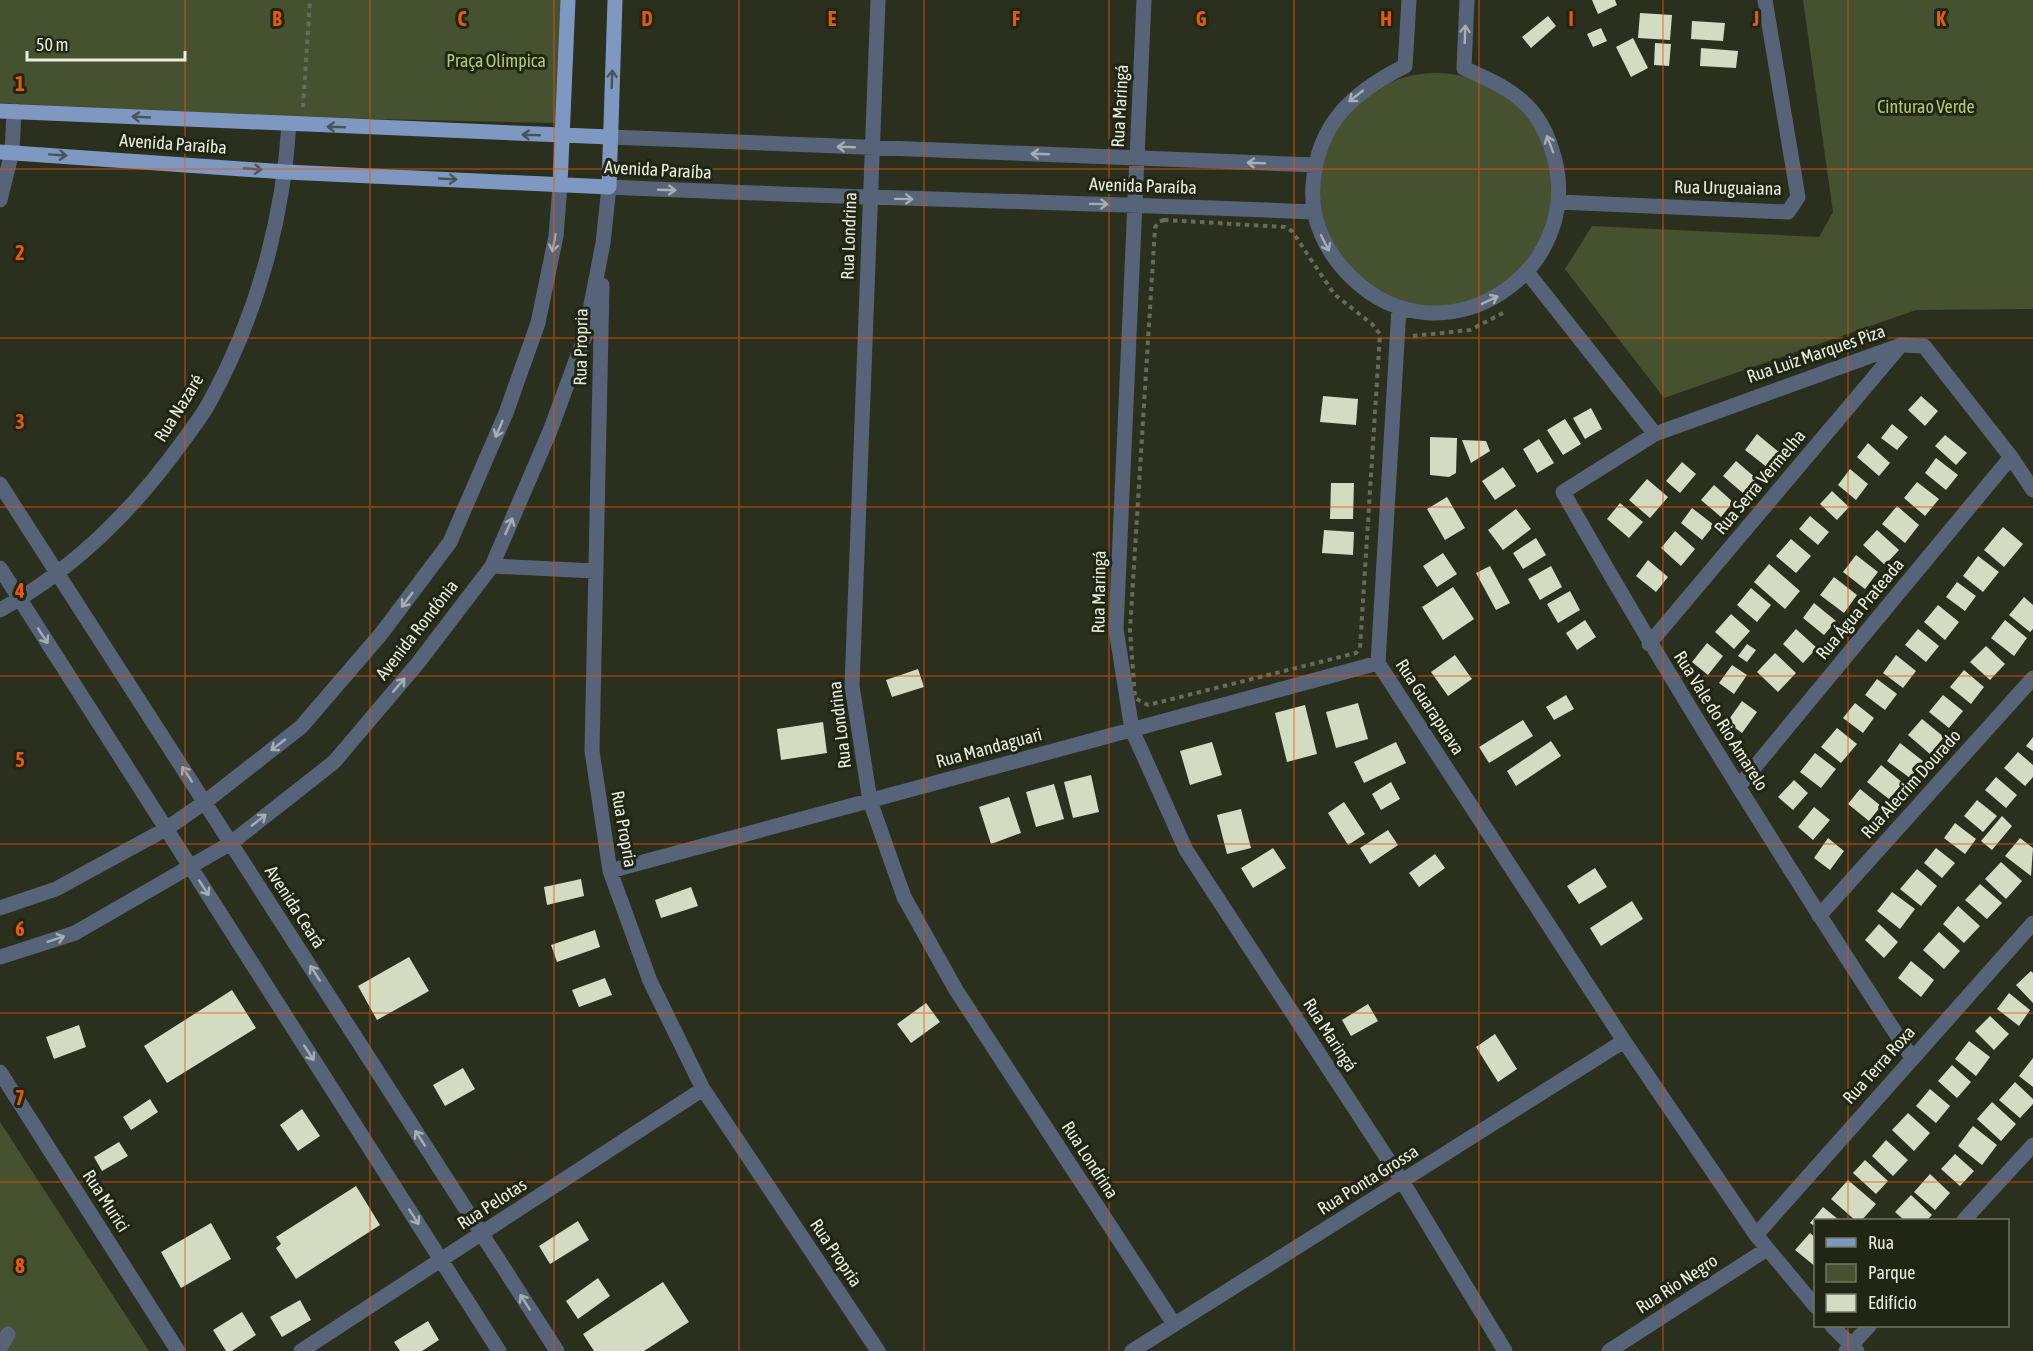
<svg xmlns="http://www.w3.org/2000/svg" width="2033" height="1351" viewBox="0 0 2033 1351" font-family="'Asap Condensed',sans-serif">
<rect width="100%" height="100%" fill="#2a301d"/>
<!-- green -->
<path fill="#45512f" d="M0 0H562L557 123 286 117 0 103Z
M1803 0H2033V309L1916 310 1664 398 1565 269 1592 226 1819 237 1833 212Z
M1319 190a117 117 0 1 1 234 0a117 117 0 1 1-234 0Z
M0 1122 149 1351H0Z"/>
<!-- building -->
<path fill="#d3dcc3" d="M1592 0H1615L1617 5 1598 14Z
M1640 13 1672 15 1670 40 1638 38Z
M1548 16 1556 26 1531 48 1522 37Z
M1692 21 1725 23 1723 41 1691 39Z
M1601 28 1607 41 1593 47 1587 34Z
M1633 38 1648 68 1631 77 1616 47Z
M1655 43 1671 44 1669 66 1654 65Z
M1701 48 1738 51 1736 68 1700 66Z
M1323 396 1358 399 1356 425 1320 422Z
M1921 396 1938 411 1925 426 1908 410Z
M1591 408 1602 429 1585 439 1573 418Z
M1565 419 1581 444 1563 455 1547 430Z
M1892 424 1908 437 1897 450 1881 438Z
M1757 434 1780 453 1768 468 1745 450Z
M1945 435 1967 453 1956 465 1935 446Z
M1430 437 1457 438 1456 473 1449 477 1430 475Z
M1539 439 1554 463 1537 473 1523 449Z
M1462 440 1486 441 1490 451 1471 463Z
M1868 443 1890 463 1879 476 1857 457Z
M1936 458 1958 475 1946 490 1925 473Z
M1736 461 1757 479 1744 494 1723 476Z
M1682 462 1696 474 1680 493 1666 481Z
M1503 467 1516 486 1495 500 1482 481Z
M1850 469 1868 484 1856 500 1838 485Z
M1647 479 1668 497 1650 518 1629 500Z
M1917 482 1939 499 1925 516 1904 498Z
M1331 483H1354L1353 519H1330Z
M1714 485 1733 502 1721 517 1701 500Z
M1832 491 1849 507 1837 520 1820 504Z
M1447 497 1465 528 1445 540 1427 509Z
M1620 503 1643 522 1629 538 1607 519Z
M1897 506 1919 525 1905 543 1882 524Z
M1692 508 1714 525 1702 540 1681 523Z
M1516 509 1531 529 1503 550 1488 530Z
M1810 516 1829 532 1818 545 1799 529Z
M2003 527 2023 544 2004 567 1984 550Z
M1324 530 1354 532 1353 555 1322 553Z
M1877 530 1899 550 1885 565 1863 545Z
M1675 531 1695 549 1681 566 1661 548Z
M1536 538 1546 555 1523 569 1513 553Z
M1791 539 1811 556 1796 573 1776 556Z
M1443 553 1457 574 1437 587 1423 566Z
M1856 555 1878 572 1865 589 1843 572Z
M1978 556 1999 572 1983 592 1963 576Z
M1648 560 1668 577 1656 592 1636 576Z
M1769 564 1800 591 1785 609 1754 582Z
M1490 566 1510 603 1496 610 1476 573Z
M1551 566 1562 587 1540 600 1528 579Z
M1834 577 1857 595 1844 613 1820 595Z
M1957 582 1976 596 1965 611 1946 597Z
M1453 587 1474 619 1443 640 1422 607Z
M1751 588 1771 605 1757 622 1737 605Z
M1570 591 1580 610 1558 623 1547 604Z
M2024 597 2033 605V629L2030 632 2009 615Z
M1814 603 1836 621 1824 635 1803 618Z
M1938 605 1959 622 1945 640 1924 622Z
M1731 614 1750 631 1734 649 1715 632Z
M1585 620 1596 637 1577 650 1566 633Z
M2005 620 2027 638 2014 656 1991 638Z
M1796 629 1817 648 1803 663 1783 644Z
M1918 629 1939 646 1926 662 1905 645Z
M1707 643 1723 656 1708 675 1692 662Z
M1747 644 1756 650 1747 662 1738 656Z
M1986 646 2005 664 1990 680 1970 662Z
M1775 653 1796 673 1778 692 1757 672Z
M1455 655 1472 679 1448 696 1431 672Z
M1896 655 1916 671 1903 688 1883 673Z
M1732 665 1747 675 1734 694 1719 683Z
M918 669 924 687 892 697 886 680Z
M1964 670 1984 687 1971 704 1950 687Z
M1877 679 1897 694 1885 710 1865 695Z
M1566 695 1574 709 1554 720 1546 707Z
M1943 695 1963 711 1949 728 1929 712Z
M1742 701 1757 712 1742 733 1727 722Z
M1358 703 1368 739 1336 748 1326 712Z
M1855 703 1874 718 1863 733 1843 718Z
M1305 705 1317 754 1287 762 1275 713Z
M1922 719 1944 737 1930 754 1908 735Z
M1523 720 1533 736 1489 763 1479 747Z
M823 722 827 753 781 760 777 729Z
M1837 728 1857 744 1841 763 1821 747Z
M2033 737V751L2026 746Z
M1551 741 1561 756 1516 786 1507 771Z
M1212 742 1222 775 1190 785 1180 751Z
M1396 742 1406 763 1364 783 1354 762Z
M1900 743 1923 761 1910 778 1887 761Z
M2018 752 2033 765V777L2025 786 2004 768Z
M1815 753 1836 769 1821 788 1800 772Z
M1881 765 1903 783 1889 799 1867 782Z
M1091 775 1099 812 1073 818 1064 782Z
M1996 777 2017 795 2006 808 1985 790Z
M1794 780 1808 793 1793 810 1778 797Z
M1391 782 1400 799 1381 810 1372 794Z
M1054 784 1064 819 1036 827 1026 792Z
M1860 789 1881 806 1869 821 1848 804Z
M1009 797 1021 833 991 844 979 807Z
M1977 800 1997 816 1983 832 1964 816Z
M1344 802 1365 834 1348 845 1328 813Z
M1814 807 1830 820 1813 840 1798 827Z
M1241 809 1251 848 1227 854 1217 815Z
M2002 816 2012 826 1992 850 1981 841Z
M1955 823 1976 839 1965 854 1944 838Z
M1388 830 1398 845 1370 864 1360 848Z
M1828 838 1844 851 1830 870 1814 858Z
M2020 838 2033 848 2031 876 2005 856Z
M1273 848 1286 868 1253 888 1241 868Z
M1936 848 1955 863 1942 878 1924 863Z
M1435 854 1445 868 1419 887 1409 873Z
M2001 862 2022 881 2006 899 1985 879Z
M1595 868 1607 887 1579 904 1567 886Z
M1917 869 1937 886 1921 906 1900 889Z
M581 879 584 896 547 905 544 887Z
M1980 884 2002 903 1987 919 1965 900Z
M691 887 698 906 661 918 655 900Z
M1892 892 1915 909 1900 929 1877 911Z
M1632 901 1643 919 1601 946 1590 928Z
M1958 906 1980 926 1964 943 1943 924Z
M1879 924 1898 942 1884 958 1865 940Z
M595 930 600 947 557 962 551 945Z
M1939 932 1960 951 1944 969 1923 950Z
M409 957 429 991 377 1020 358 986Z
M1911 961 1934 980 1921 997 1898 978Z
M2031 971 2033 973V1003L2016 985Z
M605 978 612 995 579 1007 572 990Z
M232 990 256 1028 167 1083 144 1046Z
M2009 993 2030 1010 2019 1026 1997 1009Z
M926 1003 940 1022 911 1043 897 1024Z
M1368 1004 1378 1021 1351 1036 1342 1020Z
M1990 1016 2009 1034 1994 1050 1975 1031Z
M79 1025 86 1047 54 1059 46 1037Z
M1495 1034 1517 1069 1498 1082 1476 1047Z
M1969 1041 1990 1057 1976 1076 1955 1059Z
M2033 1058V1087L2019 1076Z
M1952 1065 1971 1082 1957 1098 1938 1081Z
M463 1068 475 1089 445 1106 433 1085Z
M2015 1082 2033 1099V1104L2020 1118 1999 1100Z
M1930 1089 1950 1106 1936 1123 1916 1106Z
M150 1099 158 1112 131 1130 123 1117Z
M1992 1102 2016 1124 2001 1141 1977 1119Z
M302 1109 320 1136 298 1151 280 1125Z
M1908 1113 1930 1133 1914 1151 1892 1130Z
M1973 1126 1997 1145 1982 1165 1958 1146Z
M1886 1140 1908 1160 1893 1176 1872 1156Z
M119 1142 128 1156 102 1171 94 1157Z
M1955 1154 1974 1171 1960 1186 1941 1169Z
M1865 1160 1888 1181 1876 1194 1853 1173Z
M1930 1174 1950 1193 1935 1210 1914 1192Z
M1848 1180 1876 1204 1862 1220H1855L1831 1199Z
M356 1186 380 1225 296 1279 276 1248 281 1244 276 1237Z
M1911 1195 1932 1215 1927 1220H1904L1895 1212Z
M1823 1207 1839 1220H1816V1227L1810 1223Z
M578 1221 589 1240 550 1264 539 1246Z
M211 1223 231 1259 181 1288 161 1252Z
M1810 1233 1816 1238V1267L1795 1250Z
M598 1278 610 1296 578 1319 566 1301Z
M663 1282 689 1322 644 1351H594L583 1334Z
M300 1300 311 1320 282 1337 270 1317Z
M242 1312 256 1335 232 1351H226L213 1330Z
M428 1321 439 1340 422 1351H400L394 1342Z"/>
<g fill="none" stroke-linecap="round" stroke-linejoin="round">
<!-- path -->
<path stroke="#666c5b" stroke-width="4" stroke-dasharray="4.5 4.5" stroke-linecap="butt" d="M303 107 310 0
M1164 220 1285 227 1292 231 1334 294 1372 324 1380 334 1360 648 1356 653 1148 705 1135 698 1130 630 1155 228 1158 222Z
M1413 336 1470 330 1503 313"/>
<!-- minor -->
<path stroke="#576378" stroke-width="15" d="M878 0 852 686 870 801 904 897 956 990 1174 1324
M1144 0 1116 629 1132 730 1186 850 1402 1181 1505 1351
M1409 0 1405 66C1353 92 1318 123 1313 184 1310 220 1326 252 1351 277 1444 369 1594 269 1551 147 1546 131 1536 113 1523 102 1506 86 1485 78 1464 68L1467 0
M610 137 1315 165
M0 200 12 152 14 111
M1559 202 1788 212 1798 197 1765 0
M1527 272 1655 434
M602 285 592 751 610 871 650 981 703 1089 878 1351
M1399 308 1378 663 1624 1041 1756 1235 1816 1307
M0 484 557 1351
M492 566 595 571
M0 568 499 1351
M0 610C73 570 135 508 183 441 192 429 202 416 209 403 256 318 283 221 289 124
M1649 644 1901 345
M1739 786 2011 457
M610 871 1378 663
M0 908 56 889 166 829 205 802 301 727 381 634 450 542 506 413 538 323 556 236 560 185
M1819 916 2033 678
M0 957 75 933 231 843 334 762 418 663 492 566 550 431 585 336 603 243 609 187C844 198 1079 202 1314 212
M1912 1058C1790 872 1672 685 1563 492L1655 434 1901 345 1924 346 2011 457 2033 490
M0 1072 178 1351
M1964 1220 2033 1145
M1756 1235 2033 923
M1832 1326 1857 1351
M0 1348 8 1334
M301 1351 703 1089
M1132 1351 1624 1041
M1609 1351 1767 1249
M1846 1351 1869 1326"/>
<!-- major -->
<path stroke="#7e98c1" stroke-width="15" d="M0 111 610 137
M0 152 286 172 609 187 615 0
M560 185 568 0"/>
</g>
<!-- one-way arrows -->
<defs><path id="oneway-shaft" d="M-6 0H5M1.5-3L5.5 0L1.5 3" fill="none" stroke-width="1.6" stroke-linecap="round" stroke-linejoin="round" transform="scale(1.5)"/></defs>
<g stroke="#a7afb2">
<use href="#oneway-shaft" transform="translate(1465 34) rotate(-88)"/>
<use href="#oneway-shaft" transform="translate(1356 96) rotate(142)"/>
<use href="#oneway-shaft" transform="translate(1550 144) rotate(-111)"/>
<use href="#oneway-shaft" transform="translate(846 147) rotate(-178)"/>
<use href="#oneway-shaft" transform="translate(1040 154) rotate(-178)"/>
<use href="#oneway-shaft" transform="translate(1256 163) rotate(-178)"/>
<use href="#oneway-shaft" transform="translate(667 190) rotate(2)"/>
<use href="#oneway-shaft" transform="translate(904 199) rotate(1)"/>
<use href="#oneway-shaft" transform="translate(1099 204) rotate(1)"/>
<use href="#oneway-shaft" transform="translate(554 243) rotate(100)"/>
<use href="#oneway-shaft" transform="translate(1325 243) rotate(63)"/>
<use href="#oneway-shaft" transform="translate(1490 300) rotate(-26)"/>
<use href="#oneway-shaft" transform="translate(499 429) rotate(113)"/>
<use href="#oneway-shaft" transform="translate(509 526) rotate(-66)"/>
<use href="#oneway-shaft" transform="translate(407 600) rotate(127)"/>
<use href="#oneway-shaft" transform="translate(43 636) rotate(57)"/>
<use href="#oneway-shaft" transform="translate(399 685) rotate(-49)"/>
<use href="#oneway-shaft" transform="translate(278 745) rotate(142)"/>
<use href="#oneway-shaft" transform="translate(187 774) rotate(-123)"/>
<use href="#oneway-shaft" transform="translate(259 820) rotate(-38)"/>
<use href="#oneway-shaft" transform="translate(204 888) rotate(57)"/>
<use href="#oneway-shaft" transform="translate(56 939) rotate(-18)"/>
<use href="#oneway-shaft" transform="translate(315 973) rotate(-123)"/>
<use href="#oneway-shaft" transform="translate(309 1053) rotate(57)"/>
<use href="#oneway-shaft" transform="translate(420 1138) rotate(-123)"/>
<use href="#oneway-shaft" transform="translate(414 1217) rotate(57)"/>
<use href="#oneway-shaft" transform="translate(525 1302) rotate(-123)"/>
</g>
<g stroke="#465459">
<use href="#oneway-shaft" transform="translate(612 79) rotate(-88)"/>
<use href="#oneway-shaft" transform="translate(141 117) rotate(-177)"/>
<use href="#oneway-shaft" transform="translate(336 127) rotate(-178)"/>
<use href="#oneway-shaft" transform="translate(531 135) rotate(-178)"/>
<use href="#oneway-shaft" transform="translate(58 155) rotate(4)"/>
<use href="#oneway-shaft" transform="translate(253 169) rotate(4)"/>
<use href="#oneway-shaft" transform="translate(448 179) rotate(3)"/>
</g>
<!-- grid -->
<path fill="none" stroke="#e8590c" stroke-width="1.5" stroke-opacity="0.55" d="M185 0V1351M370 0V1351M554 0V1351M739 0V1351M924 0V1351M1109 0V1351M1294 0V1351M1479 0V1351M1663 0V1351M1848 0V1220M0 169H2033M0 338H2033M0 507H2033M0 676H2033M0 844H2033M0 1013H2033M0 1182H2033M1848 1326V1351"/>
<g text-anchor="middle" stroke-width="6" stroke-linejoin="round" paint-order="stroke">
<!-- park labels -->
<g font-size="18" fill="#b1cb79" stroke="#202613">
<text x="496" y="67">Praça Olímpica</text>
<text x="1926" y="113">Cinturao Verde</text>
</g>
<!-- street labels -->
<g font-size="18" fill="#e9ede1" stroke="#202613">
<text transform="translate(1120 106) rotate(-87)" y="6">Rua Maringá</text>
<text transform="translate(173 144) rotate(4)" y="6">Avenida Paraíba</text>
<text transform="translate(658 170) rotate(3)" y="6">Avenida Paraíba</text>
<text transform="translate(1143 186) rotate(2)" y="6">Avenida Paraíba</text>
<text transform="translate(1728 188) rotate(1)" y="6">Rua Uruguaiana</text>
<text transform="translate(849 236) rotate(-88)" y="6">Rua Londrina</text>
<text transform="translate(581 347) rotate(-89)" y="6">Rua Propria</text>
<text transform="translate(1816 354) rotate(-19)" y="6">Rua Luiz Marques Piza</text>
<text transform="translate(179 408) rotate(-58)" y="6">Rua Nazaré</text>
<text transform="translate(1760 482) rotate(-50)" y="6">Rua Serra Vermelha</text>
<text transform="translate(1099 592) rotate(-89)" y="6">Rua Maringá</text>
<text transform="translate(1860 609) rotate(-50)" y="6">Rua Água Prateada</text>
<text transform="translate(417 630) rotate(-52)" y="6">Avenida Rondônia</text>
<text transform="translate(1430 707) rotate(57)" y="6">Rua Guarapuava</text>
<text transform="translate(1721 721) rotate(58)" y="6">Rua Vale do Rio Amarelo</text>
<text transform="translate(840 725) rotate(-97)" y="6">Rua Londrina</text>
<text transform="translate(989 748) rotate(-15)" y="6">Rua Mandaguari</text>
<text transform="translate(1911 784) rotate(-48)" y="6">Rua Alecrim Dourado</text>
<text transform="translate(624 829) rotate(80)" y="6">Rua Propria</text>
<text transform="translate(295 907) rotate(57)" y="6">Avenida Ceará</text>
<text transform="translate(1330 1035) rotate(57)" y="6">Rua Maringá</text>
<text transform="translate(1879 1065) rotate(-48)" y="6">Rua Terra Roxa</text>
<text transform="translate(1090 1160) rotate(57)" y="6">Rua Londrina</text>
<text transform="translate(1368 1180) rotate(-32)" y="6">Rua Ponta Grossa</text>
<text transform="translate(106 1201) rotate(57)" y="6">Rua Murici</text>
<text transform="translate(492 1204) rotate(-33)" y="6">Rua Pelotas</text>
<text transform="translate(836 1253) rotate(56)" y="6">Rua Propria</text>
<text transform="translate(1677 1284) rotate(-33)" y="6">Rua Rio Negro</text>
</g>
</g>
<g font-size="20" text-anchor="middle" font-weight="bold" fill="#e8590c" stroke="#202613" stroke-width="6" stroke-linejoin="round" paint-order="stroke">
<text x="277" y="26">B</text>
<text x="462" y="26">C</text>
<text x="647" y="26">D</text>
<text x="832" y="26">E</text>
<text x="1016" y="26">F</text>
<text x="1201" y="26">G</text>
<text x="1386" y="26">H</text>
<text x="1571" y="26">I</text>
<text x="1756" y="26">J</text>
<text x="1941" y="26">K</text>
<text x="20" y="91">1</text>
<text x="20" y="260">2</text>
<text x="20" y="429">3</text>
<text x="20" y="598">4</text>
<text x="20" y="767">5</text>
<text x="20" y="936">6</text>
<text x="20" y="1105">7</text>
<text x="20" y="1273">8</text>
</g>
<!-- legend -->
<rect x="1814" y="1219" width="195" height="108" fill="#202613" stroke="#707665" stroke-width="1.5"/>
<rect x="1826" y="1238" width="30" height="9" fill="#7e98c1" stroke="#707665" stroke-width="1.5"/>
<text x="1868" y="1249" font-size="18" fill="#e9ede1">Rua</text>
<rect x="1826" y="1264" width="30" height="18" fill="#45512f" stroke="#707665" stroke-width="1.5"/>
<text x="1868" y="1279" font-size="18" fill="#e9ede1">Parque</text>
<rect x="1826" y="1294" width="30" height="18" fill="#d3dcc3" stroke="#707665" stroke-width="1.5"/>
<text x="1868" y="1309" font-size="18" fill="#e9ede1">Edifício</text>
<!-- scale -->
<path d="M27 51v9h158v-9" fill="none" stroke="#e9ede1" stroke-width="3"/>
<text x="36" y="51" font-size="18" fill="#e9ede1" stroke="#202613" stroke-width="4.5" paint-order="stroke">50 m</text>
</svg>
